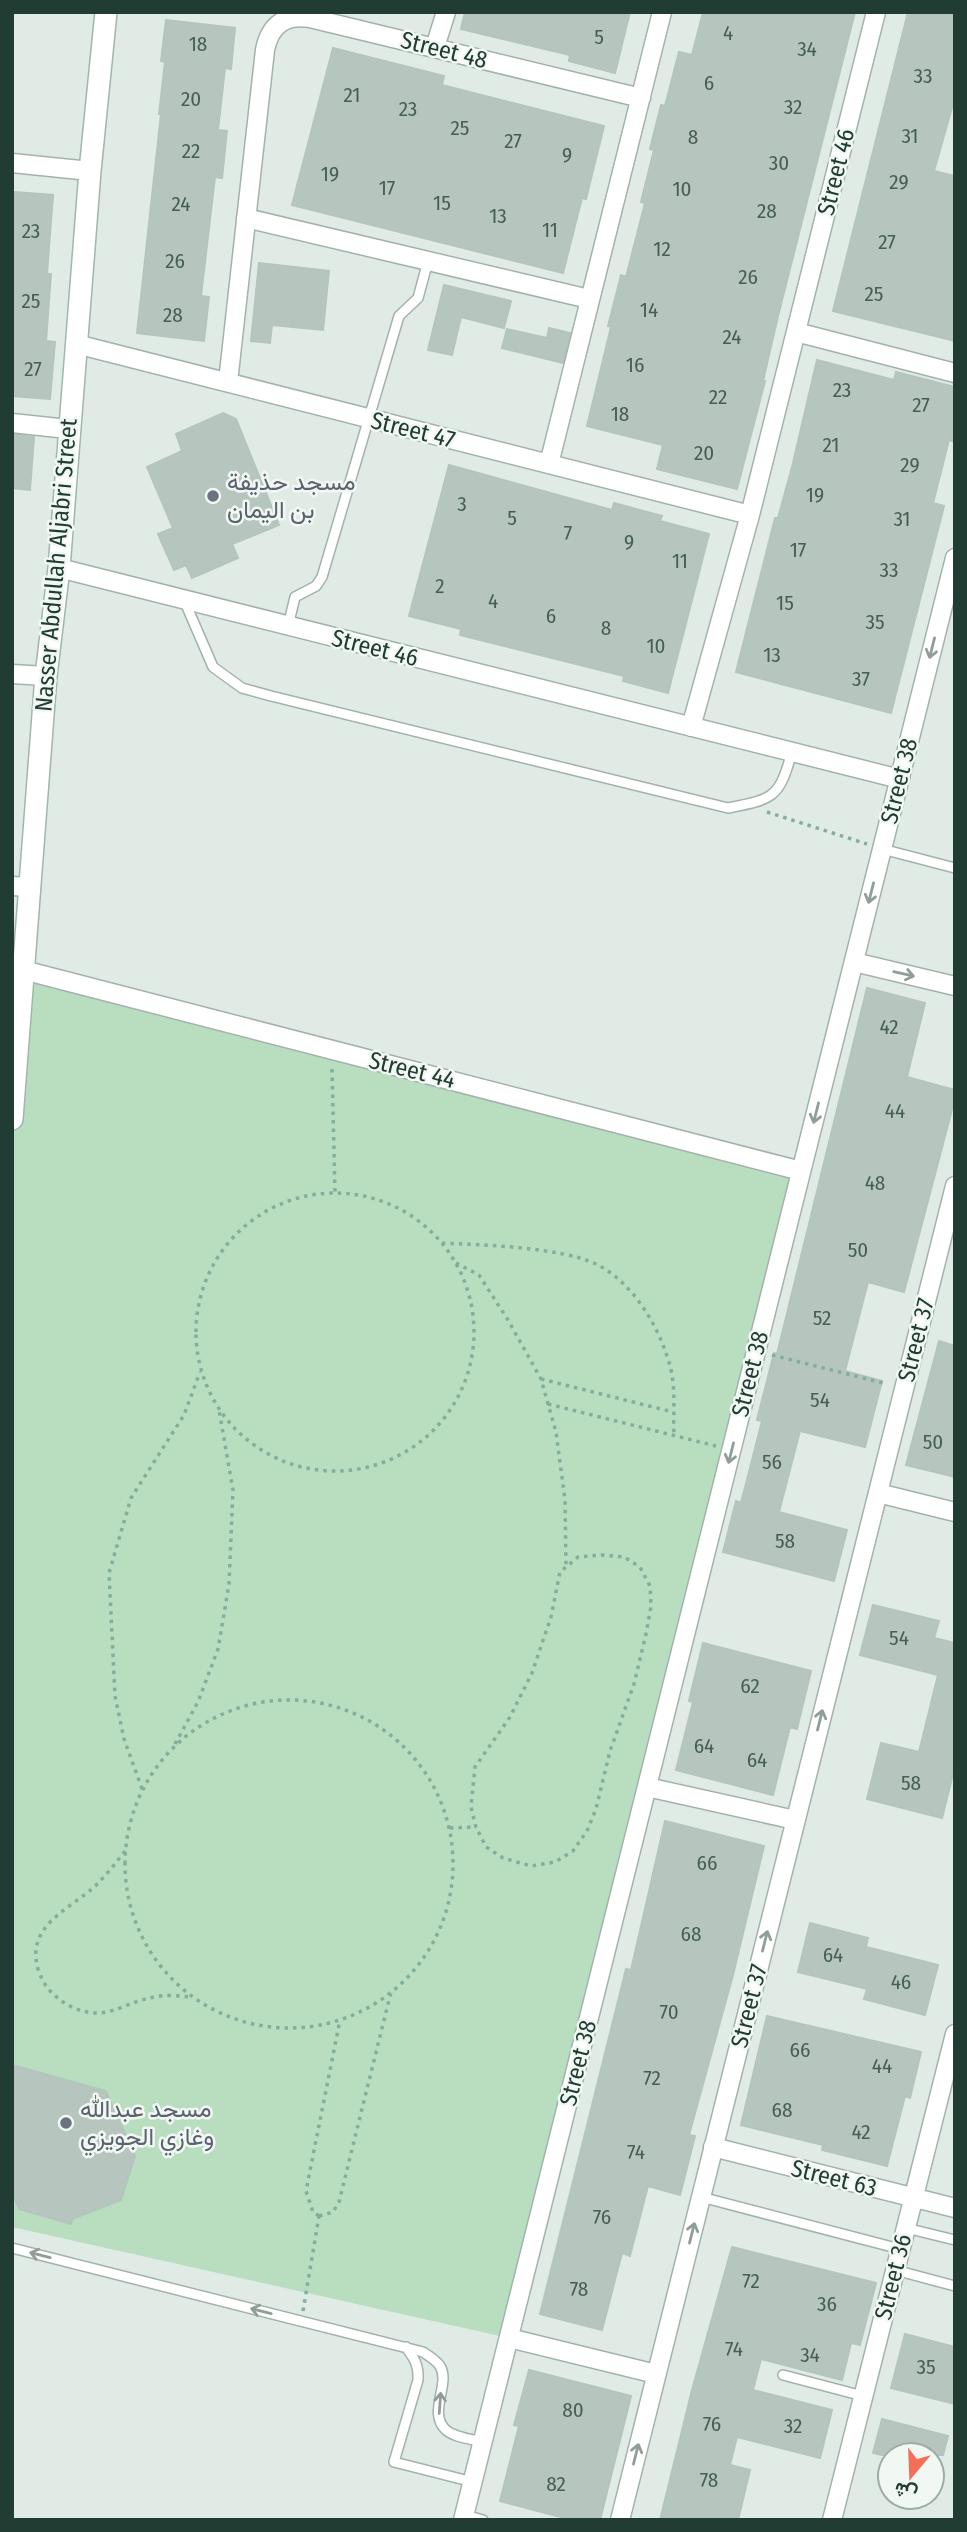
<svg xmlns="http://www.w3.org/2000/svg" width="967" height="2532" viewBox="0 0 967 2532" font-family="'Fira Sans Condensed',Vazirmatn,sans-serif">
<rect width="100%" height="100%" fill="#e0ebe6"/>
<!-- green -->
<path fill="#b9ddbf" d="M23 970 801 1171 509 2338 12 2227V1122Z"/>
<!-- building -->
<path fill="#b6c6be" stroke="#b3c5bc" stroke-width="2" d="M465 12H630L615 73 569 61 570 55 461 29Z
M703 12H855L778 316 763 381H765L737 489 657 469 663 445 587 426 611 327 608 326 621 275 626 277 645 203 641 202 654 150 650 149 661 105 665 106 679 52 692 55Z
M908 12H955V97L934 171 955 176V341L833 311Z
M166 20 235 28 231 69 225 68 218 130 227 131 222 178 215 177 201 296 209 297 204 341 137 333 161 114H159L165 62 161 61Z
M333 48 444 76 442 85 604 126 586 199 582 198 563 273 292 205Z
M14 192 53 195 47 274H51L46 341 55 342 50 399 12 396Z
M259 263 329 271 323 330 272 325 270 343 251 341Z
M444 285 511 301 504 328 461 317 452 355 428 350Z
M549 328 570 333 563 363 502 348 507 329 547 338Z
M817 360 894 380 896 372 955 387V442L949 440 933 503 944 506 891 713 736 672 775 518H778L792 467Z
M223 413 236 419 279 525 232 544 238 558 192 578 186 565 174 570 158 534 173 528 147 467 182 451 176 434Z
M12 434 34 437 30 490 12 488Z
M449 465 612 510 614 503 662 516 660 521 709 534 668 693 623 681 624 676 460 635 461 629 409 616Z
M867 988 925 1003 907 1077 955 1090V1098L904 1292 868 1282 845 1371 882 1381 865 1447 800 1431 779 1512 847 1530 834 1581 723 1552 736 1501 741 1503 762 1421 757 1420 774 1353 777 1354Z
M939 1341 955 1346V1477L906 1465Z
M873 1605 939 1621 934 1638 955 1643V1766L942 1818 867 1799 881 1743 919 1752 938 1675 860 1655Z
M703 1643 811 1671 797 1729 790 1727 773 1795 676 1770 693 1702 689 1701Z
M665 1821 764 1846 733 1975 689 2135 695 2136 680 2195 648 2186 630 2256 622 2253 602 2330 540 2314 626 1969 631 1970Z
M810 1923 868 1938 866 1947 938 1965 925 2015 864 1999 867 1989 798 1972Z
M767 2016 921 2052 910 2098 905 2096 887 2166 822 2150 823 2145 741 2125Z
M12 2065 106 2091 135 2156 121 2200 72 2219 71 2224 19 2209 12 2191Z
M732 2247 876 2283 860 2345 851 2343 842 2380 761 2359 753 2390 832 2410 820 2458 737 2437 730 2465 750 2470 738 2520H660L692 2390Z
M905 2334 955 2347V2404L891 2388Z
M529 2370 631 2396 600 2520H572L500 2501 519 2426 514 2425Z
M882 2419 948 2436 943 2455H882L873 2453Z"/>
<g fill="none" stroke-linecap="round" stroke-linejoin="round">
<defs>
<path id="lane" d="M184 600 213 667 242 688 271 696 728 808C774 799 779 798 792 752
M288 626 295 597 316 586 322 577 399 316 418 298 428 261
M882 849 955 868
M701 2197 900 2249
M906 2228 955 2240
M12 2248 423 2352C429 2356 436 2360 440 2366 451 2384 427 2413 446 2430 455 2438 472 2439 483 2442
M895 2270 955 2286
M406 2347C414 2358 419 2365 418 2380L394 2462 473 2482
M783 2375 863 2396
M465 2515 483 2520"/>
<path id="street" d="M435 47 446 12
M12 163 90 171
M246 218 589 299
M796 332 955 373
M76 344 750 515
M228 382 265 50C270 25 285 14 310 18L641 98
M12 423 68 429
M549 464 662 12
M59 568 900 779
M12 674 46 676
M691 727 750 515 876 12
M12 886 29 887
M854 962 955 986
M23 970 801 1171
M878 1493 955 1512
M647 1787 795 1820
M713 2147 955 2208
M509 2338 656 2374
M463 2520 955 558
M620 2520 955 1186
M832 2520 955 2034"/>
<path id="secondary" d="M12 1119 46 676 59 568 90 171 106 12"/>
</defs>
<!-- lane casing -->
<use href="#lane" stroke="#a3b3ac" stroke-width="12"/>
<!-- street casing -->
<use href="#street" stroke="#a3b3ac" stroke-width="21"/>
<!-- secondary casing -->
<use href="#secondary" stroke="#9fb7ac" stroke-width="24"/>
<!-- path -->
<path stroke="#81af9c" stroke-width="3.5" stroke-dasharray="3.5 5" stroke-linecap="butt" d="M767 812 867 844
M332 1069 335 1193
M196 1332a139 139 0 1 1 278 0a139 139 0 1 1-278 0Z
M442 1243C483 1245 560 1247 596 1264 633 1282 660 1328 670 1366 676 1387 673 1414 674 1436
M456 1263 479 1275 508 1320 541 1379 556 1432 565 1500 566 1567
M772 1355 887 1384
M541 1379 673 1412
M548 1404 716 1446
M601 1555 624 1557 640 1567 650 1586 651 1606 646 1634 634 1684 610 1751 596 1809 587 1831 573 1851 555 1862 531 1866 503 1858 486 1847 476 1827 471 1807 475 1767 510 1717 532 1673 551 1617 560 1572 578 1557Z
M125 1864a164 164 0 1 1 328 0a164 164 0 1 1-328 0Z
M175 1744 198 1702 218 1649 229 1584 233 1490 219 1410
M142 1789 124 1739 115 1696 109 1573 131 1498 184 1415 200 1372
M450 1828 476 1827
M125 1851C115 1864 105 1877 93 1888 66 1911 26 1927 38 1969 41 1978 45 1986 51 1992 64 2005 80 2013 99 2013 116 2012 133 2001 150 1998 163 1994 179 1996 192 1997
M319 2216 333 2212 339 2202 391 1992
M319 2216 313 2212 306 2191 340 2020
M303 2311 319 2216"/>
<!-- lane -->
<use href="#lane" stroke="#fff" stroke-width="9"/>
<!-- street -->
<use href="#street" stroke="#fff" stroke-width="18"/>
<!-- secondary -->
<use href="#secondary" stroke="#fff" stroke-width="21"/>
</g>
<!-- one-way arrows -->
<defs><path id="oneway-shaft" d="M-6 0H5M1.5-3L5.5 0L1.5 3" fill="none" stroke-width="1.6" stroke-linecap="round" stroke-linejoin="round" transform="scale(1.75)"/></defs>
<g stroke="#909e98">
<use href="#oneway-shaft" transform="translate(932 648) rotate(104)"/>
<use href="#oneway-shaft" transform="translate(871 893) rotate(104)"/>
<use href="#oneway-shaft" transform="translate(904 974) rotate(13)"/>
<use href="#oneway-shaft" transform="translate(816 1113) rotate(104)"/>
<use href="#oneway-shaft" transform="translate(731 1453) rotate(104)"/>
<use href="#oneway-shaft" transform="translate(820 1720) rotate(-76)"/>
<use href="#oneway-shaft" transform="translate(765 1941) rotate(-76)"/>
<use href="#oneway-shaft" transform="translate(692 2233) rotate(-76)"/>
<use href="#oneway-shaft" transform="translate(40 2255) rotate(-166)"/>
<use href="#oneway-shaft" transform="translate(261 2311) rotate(-166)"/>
<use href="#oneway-shaft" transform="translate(440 2403) rotate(-86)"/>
<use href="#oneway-shaft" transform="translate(636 2454) rotate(-76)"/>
</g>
<!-- markers -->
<g fill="#6b7280" stroke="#f1f8f4" stroke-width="2.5">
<circle cx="213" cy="496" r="7"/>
<circle cx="66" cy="2123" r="7"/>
</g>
<g text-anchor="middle" stroke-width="5" stroke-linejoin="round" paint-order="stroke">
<!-- number labels -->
<g font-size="21" fill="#465e55">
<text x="728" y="40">4</text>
<text x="599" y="44">5</text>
<text x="198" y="51">18</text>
<text x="807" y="56">34</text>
<text x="923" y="83">33</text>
<text x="709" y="90">6</text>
<text x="352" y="102">21</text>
<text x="191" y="106">20</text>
<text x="793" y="114">32</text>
<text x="408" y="116">23</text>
<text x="460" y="135">25</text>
<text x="910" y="143">31</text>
<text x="693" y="144">8</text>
<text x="513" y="148">27</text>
<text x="191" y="158">22</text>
<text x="567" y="162">9</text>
<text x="779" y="170">30</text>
<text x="330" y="181">19</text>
<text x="899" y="189">29</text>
<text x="387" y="195">17</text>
<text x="682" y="196">10</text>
<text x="442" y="210">15</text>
<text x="181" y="211">24</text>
<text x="767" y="218">28</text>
<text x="498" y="223">13</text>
<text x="550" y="237">11</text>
<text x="31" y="238">23</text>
<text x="887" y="249">27</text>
<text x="662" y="256">12</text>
<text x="175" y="268">26</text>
<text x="748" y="284">26</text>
<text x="874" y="301">25</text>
<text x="31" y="308">25</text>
<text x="649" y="317">14</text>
<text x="173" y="322">28</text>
<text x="732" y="344">24</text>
<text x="635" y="372">16</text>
<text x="33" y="376">27</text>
<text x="842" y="397">23</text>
<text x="718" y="404">22</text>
<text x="921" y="412">27</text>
<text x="620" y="421">18</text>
<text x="831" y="452">21</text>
<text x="704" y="460">20</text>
<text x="910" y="472">29</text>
<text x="815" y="502">19</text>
<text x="462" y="511">3</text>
<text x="512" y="525">5</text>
<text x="902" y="526">31</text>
<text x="568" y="540">7</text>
<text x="629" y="549">9</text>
<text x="798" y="557">17</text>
<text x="680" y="568">11</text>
<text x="889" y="577">33</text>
<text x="440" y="593">2</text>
<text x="493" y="608">4</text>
<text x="785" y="610">15</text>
<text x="551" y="623">6</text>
<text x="875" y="629">35</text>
<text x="606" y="635">8</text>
<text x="656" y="653">10</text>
<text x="772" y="662">13</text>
<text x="861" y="686">37</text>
<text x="889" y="1034">42</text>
<text x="895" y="1118">44</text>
<text x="875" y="1190">48</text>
<text x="858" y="1257">50</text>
<text x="822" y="1325">52</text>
<text x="820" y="1407">54</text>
<text x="933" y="1449">50</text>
<text x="772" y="1469">56</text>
<text x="785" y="1548">58</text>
<text x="899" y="1645">54</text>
<text x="750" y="1693">62</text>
<text x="704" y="1753">64</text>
<text x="757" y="1767">64</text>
<text x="911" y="1790">58</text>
<text x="707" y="1870">66</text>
<text x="691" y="1941">68</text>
<text x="833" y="1962">64</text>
<text x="901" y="1989">46</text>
<text x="669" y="2019">70</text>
<text x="800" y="2057">66</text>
<text x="882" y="2073">44</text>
<text x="652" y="2085">72</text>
<text x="782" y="2117">68</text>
<text x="861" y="2139">42</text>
<text x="636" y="2159">74</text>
<text x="602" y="2224">76</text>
<text x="751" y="2288">72</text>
<text x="579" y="2296">78</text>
<text x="827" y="2311">36</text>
<text x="734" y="2356">74</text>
<text x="810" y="2362">34</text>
<text x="926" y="2374">35</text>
<text x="573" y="2417">80</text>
<text x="712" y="2431">76</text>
<text x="793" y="2433">32</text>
<text x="709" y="2487">78</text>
<text x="556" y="2491">82</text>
</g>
<!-- street labels -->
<g font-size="24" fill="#213c32" stroke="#f1f8f4">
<text transform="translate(444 50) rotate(14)" y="8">Street 48</text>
<text transform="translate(836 172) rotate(-76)" y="8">Street 46</text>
<text transform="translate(413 430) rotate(14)" y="8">Street 47</text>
<text transform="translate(56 565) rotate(-85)" y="8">Nasser Abdullah Aljabri Street</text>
<text transform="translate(375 648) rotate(14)" y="8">Street 46</text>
<text transform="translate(899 781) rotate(-76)" y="8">Street 38</text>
<text transform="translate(412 1070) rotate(14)" y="8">Street 44</text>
<text transform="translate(916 1340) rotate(-76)" y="8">Street 37</text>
<text transform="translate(750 1374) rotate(-76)" y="8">Street 38</text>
<text transform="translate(749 2006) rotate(-76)" y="8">Street 37</text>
<text transform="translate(578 2063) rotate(-76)" y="8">Street 38</text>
<text transform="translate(834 2178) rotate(14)" y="8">Street 63</text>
<text transform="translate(893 2277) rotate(-76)" y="8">Street 36</text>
</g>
<!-- worship labels -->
<g font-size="24" fill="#5b616d" stroke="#f1f8f4" text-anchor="start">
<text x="227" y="490">مسجد حذيفة<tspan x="227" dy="28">بن اليمان</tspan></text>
<text x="80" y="2117">مسجد عبدالله<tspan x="80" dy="28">وغازي الجويزي</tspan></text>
</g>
</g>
<!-- border -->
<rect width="967" height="2532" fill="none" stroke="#213c32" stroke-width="28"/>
<!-- north arrow -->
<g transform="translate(911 2476) rotate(199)"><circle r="33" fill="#f1f8f4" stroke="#9eada6" stroke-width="2"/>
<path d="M0-5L12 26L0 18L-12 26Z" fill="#f36f57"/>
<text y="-10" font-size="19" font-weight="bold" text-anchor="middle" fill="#213c32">ش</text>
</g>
</svg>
